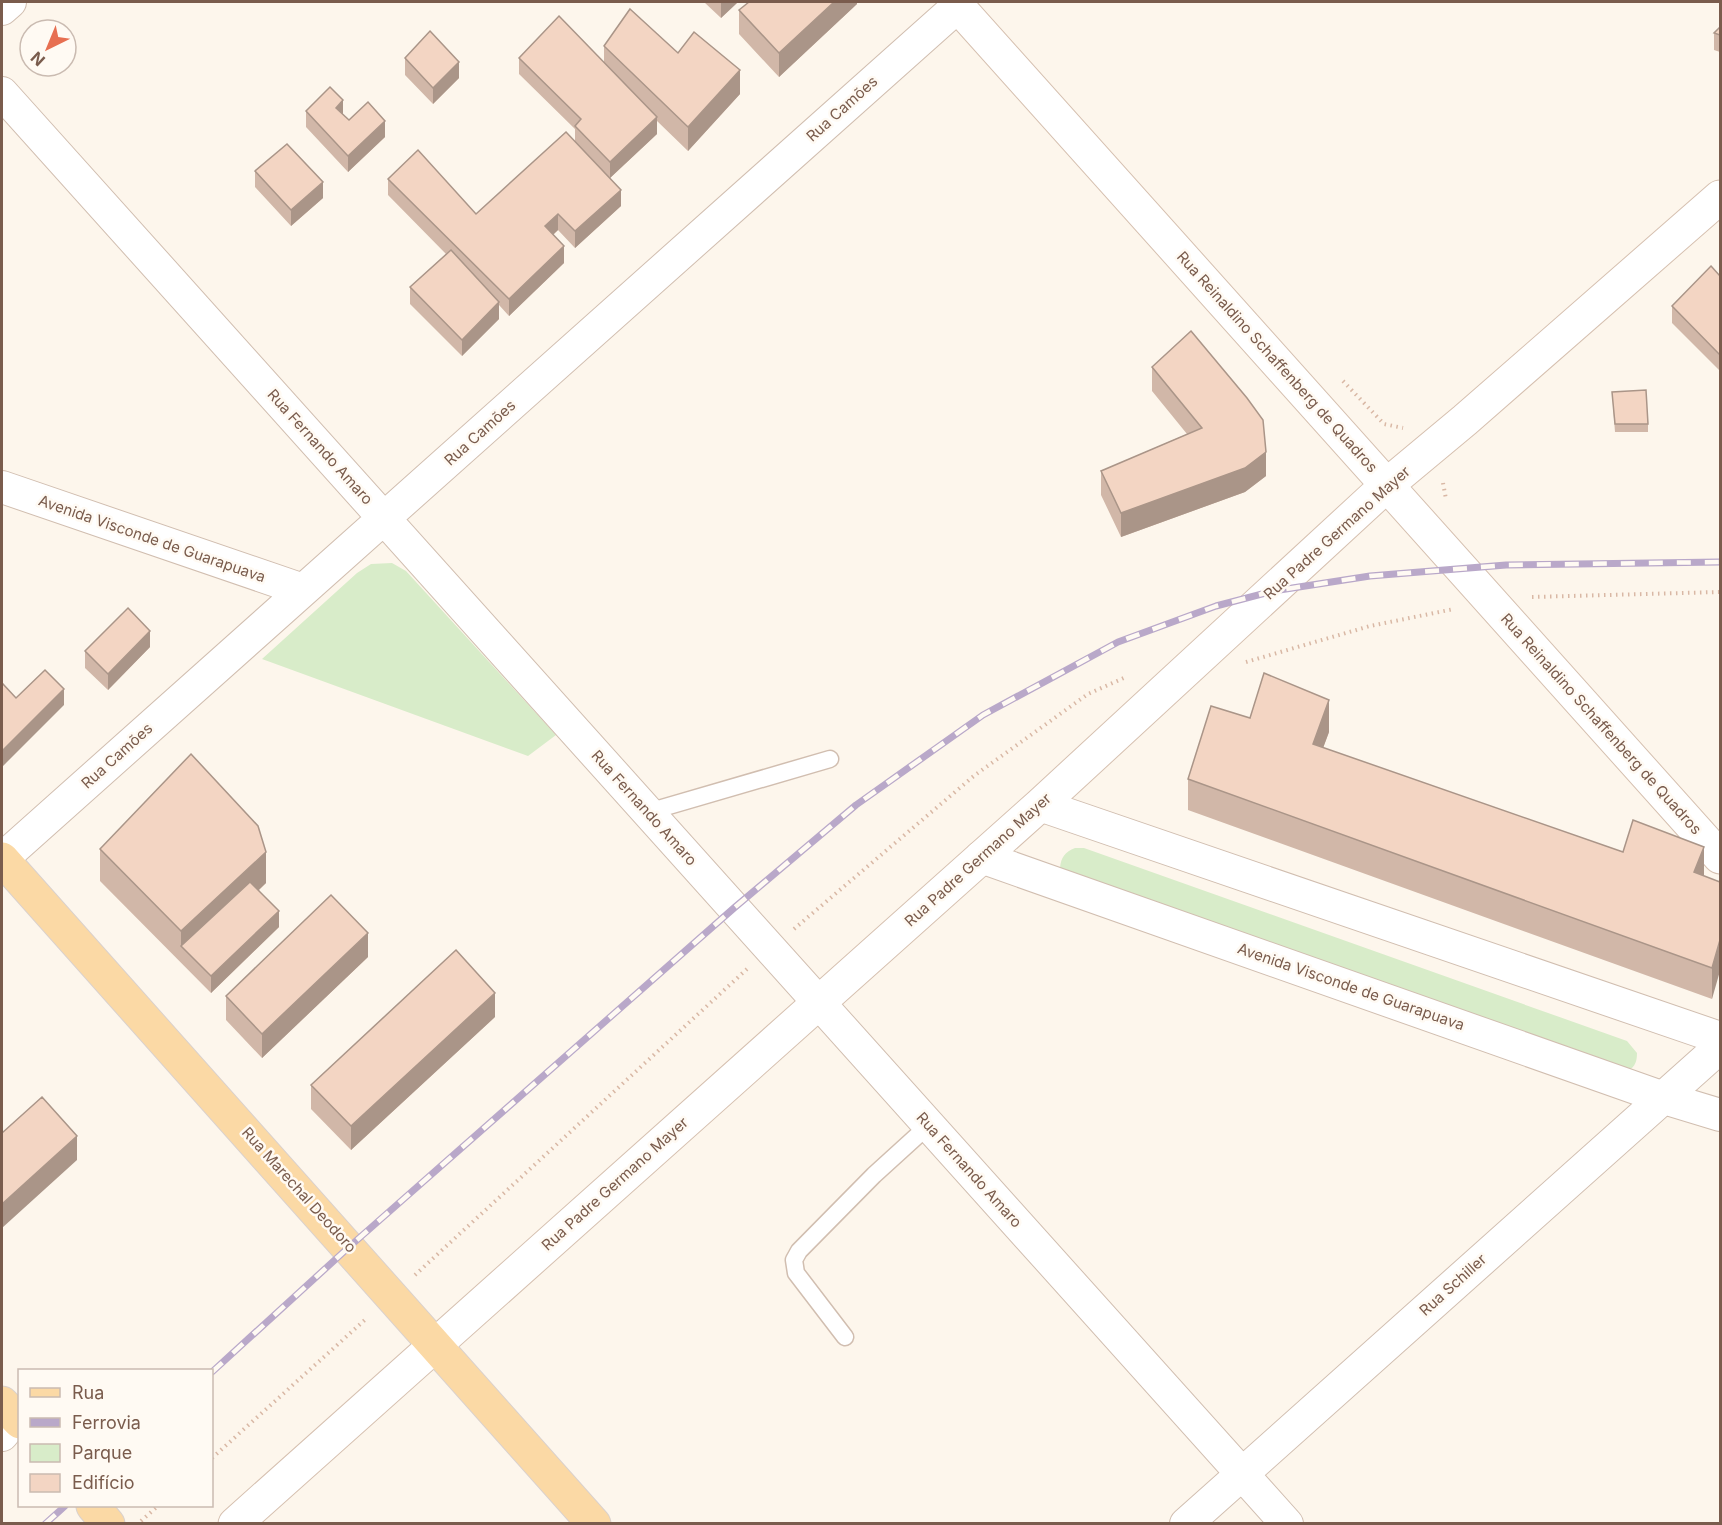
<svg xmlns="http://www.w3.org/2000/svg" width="1722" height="1525" viewBox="0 0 1722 1525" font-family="Inter,sans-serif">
<rect width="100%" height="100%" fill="#fdf6ec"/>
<!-- green -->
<path fill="#d8ecc9" d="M392 563 406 571 556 735 528 756 262 659 357 573 371 564Z
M1075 848H1084L1627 1041 1637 1053C1637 1064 1634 1068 1624 1073L1060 868C1061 857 1065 852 1075 848Z"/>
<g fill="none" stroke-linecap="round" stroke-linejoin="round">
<defs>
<path id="lane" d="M648 812 830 759
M845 1337 796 1273 794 1260 799 1251 874 1175 929 1125"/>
<path id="street" d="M2 9 10 2
M2 93 1287 1524
M2 487 303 590
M1040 805 1720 1038
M981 857 1664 1098 1720 1115
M2 859 958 6
M2 1435 16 1418
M1186 1524 1720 1047"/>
<path id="secondary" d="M954 2 1720 857
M235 1524 1040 805 1387 485 1465 420 1720 197"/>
<path id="primary" d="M2 859 594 1524
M2 1403 20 1422
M93 1506 108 1524"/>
</defs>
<!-- lane casing -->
<use href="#lane" stroke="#d1beb0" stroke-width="19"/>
<!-- street casing -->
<use href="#street" stroke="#d1beb0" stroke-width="34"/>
<!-- secondary casing -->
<use href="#secondary" stroke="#d6c0b0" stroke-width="35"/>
<!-- primary casing -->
<use href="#primary" stroke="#dad1cd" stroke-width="35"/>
<!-- path -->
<path stroke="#d9b8a5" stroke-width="4" stroke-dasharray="1.5 4.5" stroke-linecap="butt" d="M1343 381 1384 424 1403 428
M1443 483 1446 499
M1532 597 1720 592
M1246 662 1370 626 1454 609
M794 929 975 775 1088 694 1126 677
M415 1275 747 969
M212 1458 367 1318
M141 1521 158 1506"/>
<!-- lane -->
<use href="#lane" stroke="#fff" stroke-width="16"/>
<!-- street -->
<use href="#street" stroke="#fff" stroke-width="32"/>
<!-- secondary -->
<use href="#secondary" stroke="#fff" stroke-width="33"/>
<!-- primary -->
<use href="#primary" stroke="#fbd9a5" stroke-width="33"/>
<defs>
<path id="rail" d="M212 1372 349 1247 734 908 856 805 983 715 1118 642 1216 606 1273 591 1370 576 1506 565 1720 562
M45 1524 65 1506"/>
</defs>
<!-- rail casing -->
<use href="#rail" stroke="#b9a8c9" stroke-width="7"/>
<!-- rail -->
<use href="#rail" stroke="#fffaf3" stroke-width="4.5" stroke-dasharray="14" stroke-linecap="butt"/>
</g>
<!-- wall -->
<path fill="#d1b7a8" d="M704 2H738L721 18Z
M857 2V4L779 77 739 34V10Z
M1720 27V52L1714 50V33Z
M604 46 678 53 740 94 688 151 657 121V134L610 178 621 206 575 248 558 230 553 235 564 263 509 316 499 305V319L462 356 410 304V287L446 254 388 195V179L476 214 575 141V129L519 74V58L604 62Z
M405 58 459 78 433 104 405 75Z
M306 111 343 115 349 120 385 137 348 172 306 127Z
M255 171 323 198 291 226 255 187Z
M1720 276V371L1672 323V306Z
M1152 367 1266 476 1245 492 1121 537 1101 495V471L1187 434 1152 391Z
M1612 392 1648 424V432H1615Z
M150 647 108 690 85 668V651Z
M1329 732 1323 748 1623 852 1704 876 1720 882 1712 999 1188 810V779Z
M100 849 266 883 259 890 279 927 211 993 100 881Z
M368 957 262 1058 226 1020V996Z
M495 1017 351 1150 311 1109V1085Z"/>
<!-- shaded-wall -->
<path fill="#aa9588" d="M721 2H738L721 18Z
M834 2H857V4L779 77V53Z
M459 62V78L433 104V88Z
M740 70V94L688 151V127Z
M343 100V116L336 108Z
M657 117V134L610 178V162Z
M385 121V137L348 172V156Z
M323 182V198L291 226V210Z
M621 190V206L575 248V231Z
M558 214V230L545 242V226Z
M564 246V263L509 316V299Z
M499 302V319L462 356V340Z
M1266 452V476L1245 492 1121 537V513Z
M150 631V647L108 690V674Z
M64 689V705L2 767V751Z
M1329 700V732L1313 775V744Z
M1704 847V878L1694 872Z
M266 852V883L190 955 181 946V931Z
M279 911V927L211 993V976Z
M368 933V957L262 1058V1034Z
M1720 940V971L1712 999V968Z
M495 993V1017L351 1150V1126Z
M77 1136V1160L2 1228V1204Z"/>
<!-- building -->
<path fill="#f3d5c3" stroke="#aa9588" stroke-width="1.5" d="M749 2H834L779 53 739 10Z
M630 9 678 53 694 32 740 70 688 127 604 46Z
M559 16 657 117 610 162 575 126 581 119 519 58Z
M1720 27V35L1714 33Z
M430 31 459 62 433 88 405 58Z
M330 87 343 100 336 108 349 120 368 102 385 121 348 156 306 111Z
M566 132 621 190 575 231 558 214 545 226 564 246 509 299 388 179 418 150 476 214Z
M287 144 323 182 291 210 255 171Z
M451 250 499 302 462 340 410 287Z
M1711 266 1720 276V355L1672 306Z
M1191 331 1247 398 1263 420 1266 452 1245 468 1121 513 1101 471 1202 428 1152 367Z
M1646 390 1648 424H1615L1612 392Z
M128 608 150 631 108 674 85 651Z
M45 670 64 689 2 751V683L16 698Z
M1264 673 1329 700 1313 744 1623 852 1633 820 1704 847 1694 872 1720 882V940L1712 968 1188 779 1211 706 1250 718Z
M191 754 258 826 266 852 181 931 100 849Z
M250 882 279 911 211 976 181 946Z
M331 895 368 933 262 1034 226 996Z
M456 950 495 993 351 1126 311 1085Z
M42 1097 77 1136 2 1204V1133Z"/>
<g text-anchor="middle" stroke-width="5" stroke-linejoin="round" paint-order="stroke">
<!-- street labels -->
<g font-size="15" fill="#7a5c4d" stroke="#fffaf3">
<text transform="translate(842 109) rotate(-42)" y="5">Rua Camões</text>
<text transform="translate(1277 362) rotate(48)" y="5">Rua Reinaldino Schaffenberg de Quadros</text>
<text transform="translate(480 433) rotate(-42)" y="5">Rua Camões</text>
<text transform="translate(320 447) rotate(48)" y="5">Rua Fernando Amaro</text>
<text transform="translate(1337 533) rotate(-42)" y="5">Rua Padre Germano Mayer</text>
<text transform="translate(152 539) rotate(19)" y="5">Avenida Visconde de Guarapuava</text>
<text transform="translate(1601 724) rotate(48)" y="5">Rua Reinaldino Schaffenberg de Quadros</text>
<text transform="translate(117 756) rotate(-42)" y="5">Rua Camões</text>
<text transform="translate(644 808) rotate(48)" y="5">Rua Fernando Amaro</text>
<text transform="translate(978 860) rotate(-42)" y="5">Rua Padre Germano Mayer</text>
<text transform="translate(1351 987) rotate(19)" y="5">Avenida Visconde de Guarapuava</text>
<text transform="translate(969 1170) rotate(48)" y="5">Rua Fernando Amaro</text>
<text transform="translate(615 1184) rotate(-42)" y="5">Rua Padre Germano Mayer</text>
<text transform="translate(299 1190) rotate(48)" y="5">Rua Marechal Deodoro</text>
<text transform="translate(1453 1285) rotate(-42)" y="5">Rua Schiller</text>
</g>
</g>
<!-- border -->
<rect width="1722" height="1525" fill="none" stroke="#7a5c4d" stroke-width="6"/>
<!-- legend -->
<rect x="18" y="1369" width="195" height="138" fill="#fffaf3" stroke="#cabbb1" stroke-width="1.5"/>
<rect x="30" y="1388" width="30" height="9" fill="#fbd9a5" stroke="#cabbb1" stroke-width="1.5"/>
<text x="72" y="1399" font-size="18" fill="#7a5c4d">Rua</text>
<rect x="30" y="1418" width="30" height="9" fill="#b9a8c9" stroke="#cabbb1" stroke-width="1.5"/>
<text x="72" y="1429" font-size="18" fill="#7a5c4d">Ferrovia</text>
<rect x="30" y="1444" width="30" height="18" fill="#d8ecc9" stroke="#cabbb1" stroke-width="1.5"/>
<text x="72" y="1459" font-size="18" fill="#7a5c4d">Parque</text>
<rect x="30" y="1474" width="30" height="18" fill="#f3d5c3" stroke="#cabbb1" stroke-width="1.5"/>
<text x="72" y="1489" font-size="18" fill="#7a5c4d">Edifício</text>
<!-- north arrow -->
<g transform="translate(48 48) rotate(223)"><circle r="28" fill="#fffaf3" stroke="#cabbb1" stroke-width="1.5"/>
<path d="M0-4.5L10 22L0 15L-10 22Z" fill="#e76f51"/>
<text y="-9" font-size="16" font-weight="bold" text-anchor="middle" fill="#7a5c4d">N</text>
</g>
</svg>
